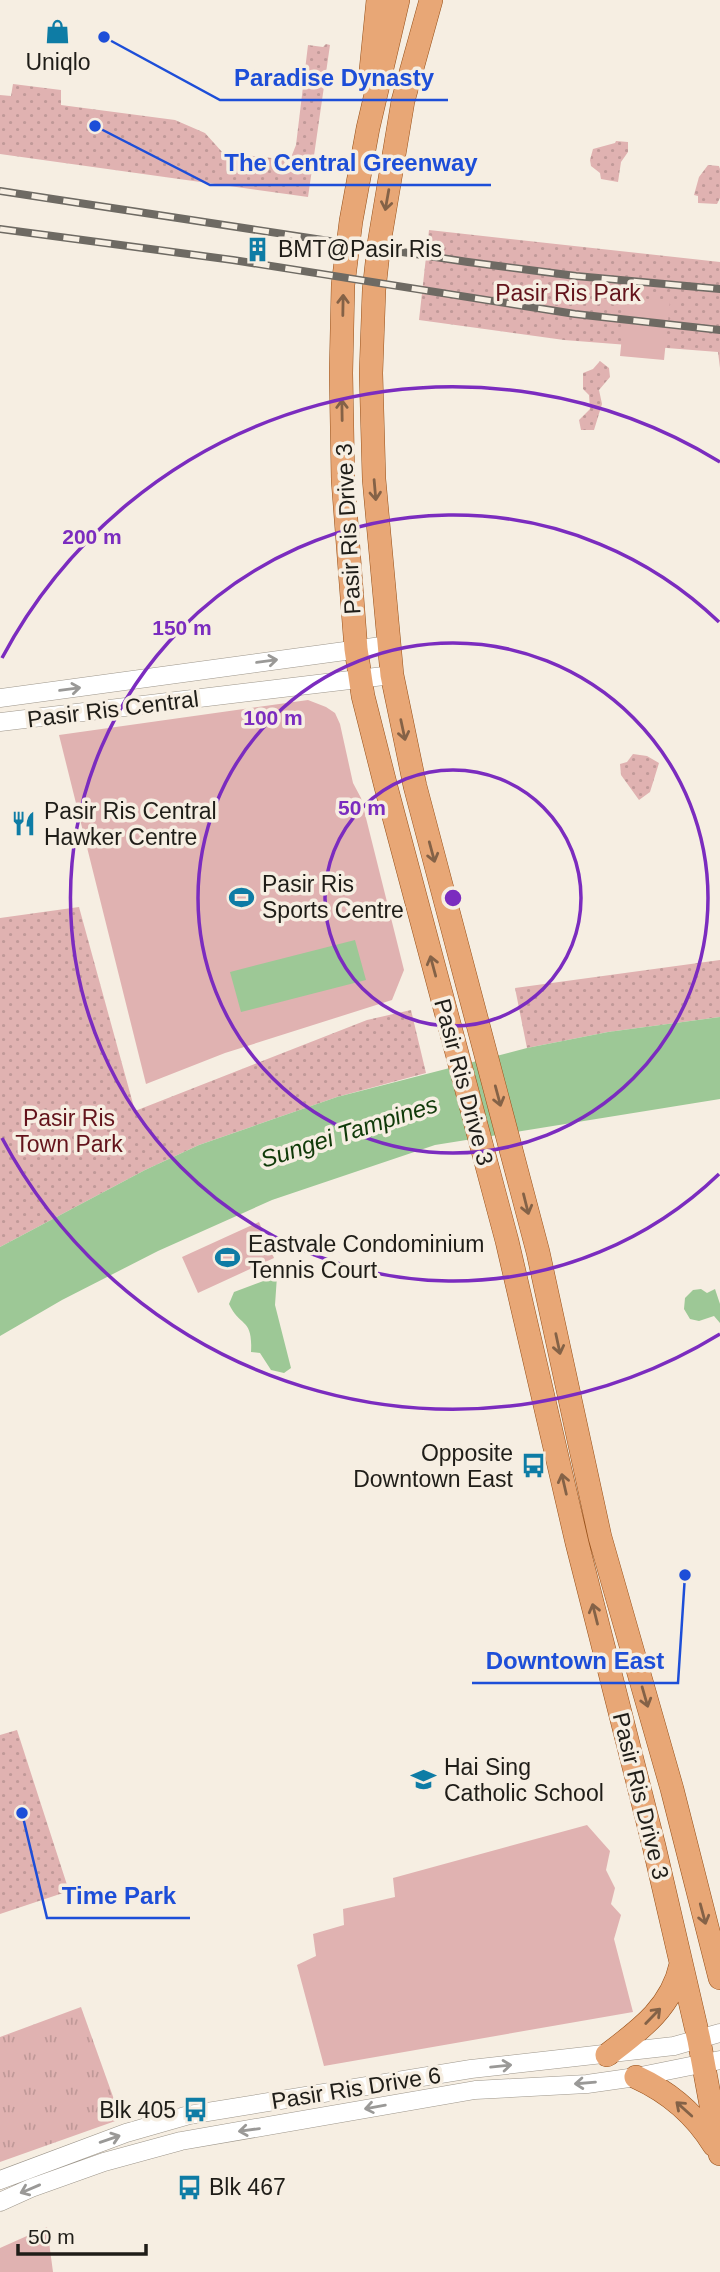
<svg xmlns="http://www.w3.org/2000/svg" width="720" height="2272" viewBox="0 0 720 2272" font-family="Arial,sans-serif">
<defs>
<pattern id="grass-tufts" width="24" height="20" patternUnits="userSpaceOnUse" patternTransform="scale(1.75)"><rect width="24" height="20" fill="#e0b2b1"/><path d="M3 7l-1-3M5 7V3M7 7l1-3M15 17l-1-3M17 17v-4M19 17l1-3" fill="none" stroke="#c09998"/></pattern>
<pattern id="park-dots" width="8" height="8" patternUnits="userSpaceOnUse" patternTransform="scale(1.75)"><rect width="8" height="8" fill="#e0b2b1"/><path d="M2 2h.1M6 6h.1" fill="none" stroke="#c09998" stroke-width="1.8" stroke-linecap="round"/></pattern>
</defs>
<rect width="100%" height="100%" fill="#f6eee2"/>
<!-- grass -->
<path fill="url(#grass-tufts)" d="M81 2007 121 2119 0 2162V2037Z"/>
<!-- park -->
<path fill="url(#park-dots)" d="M326 44 330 45 308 197 0 154V95L11 96 13 84 61 90V105L175 120 205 133 223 153 282 159 292 155 296 145 308 45 323 47Z
M616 141 628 142V152L621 162 618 182 601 179 600 173 591 166 590 160 593 149 615 143Z
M708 165 719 166 720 169V198L717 204 698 203V196L694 195 699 177Z
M429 230 720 262V368L718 352 564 340 419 320Z
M600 361 609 368 610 377 599 390 602 404 594 430H581L579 420 590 409 589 395 583 389V373L593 369Z
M633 754 647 756 659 763 650 792 639 800 621 775 620 764 627 762Z
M79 907 135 1111 367 1020 411 1010 426 1073 337 1097 199 1145 145 1170 0 1247V918Z
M720 960V1017L608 1032 527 1048 515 988Z
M17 1730 69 1891 0 1914V1735Z"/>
<!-- garden -->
<path fill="#e0b2b1" d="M626 297 670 301 664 360 620 356Z
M308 700 326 707 335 713 340 724 353 783 361 798 404 970 392 1000 225 1053 146 1084 59 735Z
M259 1222 274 1258 198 1293 182 1257Z
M587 1825 610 1851 606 1870 615 1888 611 1904 621 1915 614 1939 633 2012 324 2066 297 1965 316 1956 313 1934 344 1925 343 1909 395 1897 393 1878Z
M47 2227 53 2272H0V2248Z"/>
<!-- water -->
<path fill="#9dc896" d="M355 940 366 980 241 1012 230 972Z
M720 1017V1099L435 1145 272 1200 158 1251 62 1300 0 1336V1247L145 1170 199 1145 337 1097 527 1048 608 1032Z
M277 1276 275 1305 291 1368 284 1373 271 1370 260 1353 251 1352C253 1317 240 1328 229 1304L234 1292Z
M701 1289 707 1293 715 1289 720 1304V1323L714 1316 699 1321 690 1319 684 1309 685 1298 693 1290Z"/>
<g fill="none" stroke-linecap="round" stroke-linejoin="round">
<defs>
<path id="minor" d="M0 698 389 645
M0 722 392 675
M0 2180 126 2133 189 2115 471 2069 674 2046 720 2033
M0 2202 31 2188 104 2162 181 2141 475 2090 587 2084 636 2077 720 2060"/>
<path id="major" d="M398 0 368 128 351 221 343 285 341 373 343 480 356 649 363 696 386 787 507 1241 577 1543 654 1846 699 2040 720 2154
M431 0 403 101 379 244 374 290 371 373 374 479 392 675 415 786 538 1252 600 1537 672 1789 720 1978
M371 70 378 0
M607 2055C640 2030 672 2007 681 1964
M636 2077C669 2092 695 2114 714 2145"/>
</defs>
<!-- minor casing -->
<use href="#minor" stroke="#9d968b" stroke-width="19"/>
<!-- major casing -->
<use href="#major" stroke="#975019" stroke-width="24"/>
<!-- minor -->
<use href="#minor" stroke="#fff" stroke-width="18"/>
<!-- major -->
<use href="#major" stroke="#e8a776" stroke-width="23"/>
<defs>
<path id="rail" d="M0 191 468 262 576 276 720 289
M0 229 233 260 575 314 720 330"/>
</defs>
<!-- rail casing -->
<use href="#rail" stroke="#6e6a63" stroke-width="8"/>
<!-- rail -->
<use href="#rail" stroke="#f6eee2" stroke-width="5" stroke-dasharray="16" stroke-linecap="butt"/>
</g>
<!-- one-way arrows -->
<defs><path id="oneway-shaft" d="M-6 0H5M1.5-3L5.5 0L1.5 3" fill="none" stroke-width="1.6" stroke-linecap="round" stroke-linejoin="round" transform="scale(1.75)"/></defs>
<g stroke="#846247">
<use href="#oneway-shaft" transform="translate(387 200) rotate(100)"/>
<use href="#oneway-shaft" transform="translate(343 305) rotate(-89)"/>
<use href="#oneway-shaft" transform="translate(342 410) rotate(-91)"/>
<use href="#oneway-shaft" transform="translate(375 490) rotate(85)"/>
<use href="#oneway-shaft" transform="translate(403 730) rotate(78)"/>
<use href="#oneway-shaft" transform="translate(432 852) rotate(75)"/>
<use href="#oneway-shaft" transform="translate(433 966) rotate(-105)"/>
<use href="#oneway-shaft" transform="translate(498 1096) rotate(75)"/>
<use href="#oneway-shaft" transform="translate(526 1204) rotate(76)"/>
<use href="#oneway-shaft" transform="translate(558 1344) rotate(78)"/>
<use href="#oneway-shaft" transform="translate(564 1484) rotate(-103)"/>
<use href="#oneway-shaft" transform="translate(595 1614) rotate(-104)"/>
<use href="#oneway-shaft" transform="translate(645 1697) rotate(74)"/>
<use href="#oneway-shaft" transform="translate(703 1914) rotate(75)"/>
<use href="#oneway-shaft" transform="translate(653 2016) rotate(-46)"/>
<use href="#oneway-shaft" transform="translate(684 2109) rotate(-138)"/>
</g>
<g stroke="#9a9997">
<use href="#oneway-shaft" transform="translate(267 661) rotate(-8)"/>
<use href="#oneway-shaft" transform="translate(70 689) rotate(-8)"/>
<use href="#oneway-shaft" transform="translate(501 2066) rotate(-6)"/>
<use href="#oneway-shaft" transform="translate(585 2083) rotate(175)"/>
<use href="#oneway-shaft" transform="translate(375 2107) rotate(170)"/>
<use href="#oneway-shaft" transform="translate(249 2130) rotate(172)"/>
<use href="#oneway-shaft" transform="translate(110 2139) rotate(-19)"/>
<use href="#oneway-shaft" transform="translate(30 2189) rotate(157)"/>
</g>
<!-- distance rings -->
<g fill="none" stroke="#7b2cbf" stroke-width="3.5">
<circle cx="453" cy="898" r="128"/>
<circle cx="453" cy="898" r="255"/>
<path d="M719 1174A383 383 0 1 1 719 622"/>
<path d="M720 1334A511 511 0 0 1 2 1138M2 658A511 511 0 0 1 720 462"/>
</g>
<!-- icons -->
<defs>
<symbol id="shop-bare" viewBox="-9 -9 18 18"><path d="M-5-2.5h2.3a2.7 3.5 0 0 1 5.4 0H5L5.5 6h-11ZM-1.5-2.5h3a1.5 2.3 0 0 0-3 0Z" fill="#0e7ca5" stroke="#f6eee2" stroke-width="2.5" paint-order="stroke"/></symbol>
<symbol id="building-bare" viewBox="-9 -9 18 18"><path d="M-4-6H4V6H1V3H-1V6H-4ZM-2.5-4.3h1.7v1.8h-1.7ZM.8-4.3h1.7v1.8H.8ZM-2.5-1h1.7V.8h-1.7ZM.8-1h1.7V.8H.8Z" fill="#0e7ca5" stroke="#f6eee2" stroke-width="2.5" paint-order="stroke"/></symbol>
<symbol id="restaurant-bare" viewBox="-9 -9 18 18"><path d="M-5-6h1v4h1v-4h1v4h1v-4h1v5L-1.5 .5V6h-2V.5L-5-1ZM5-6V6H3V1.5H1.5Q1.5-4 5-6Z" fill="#0e7ca5" stroke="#f6eee2" stroke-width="2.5" paint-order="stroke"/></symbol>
<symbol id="stadium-bare" viewBox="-9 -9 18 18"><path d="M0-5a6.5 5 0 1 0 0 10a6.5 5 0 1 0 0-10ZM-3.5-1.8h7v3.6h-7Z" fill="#0e7ca5" stroke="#f6eee2" stroke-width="2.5" paint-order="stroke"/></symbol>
<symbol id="bus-bare" viewBox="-9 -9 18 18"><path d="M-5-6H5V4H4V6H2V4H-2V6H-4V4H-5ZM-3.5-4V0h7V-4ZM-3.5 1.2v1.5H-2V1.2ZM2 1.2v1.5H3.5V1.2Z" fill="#0e7ca5" stroke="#f6eee2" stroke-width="2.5" paint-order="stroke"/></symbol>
<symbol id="school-bare" viewBox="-9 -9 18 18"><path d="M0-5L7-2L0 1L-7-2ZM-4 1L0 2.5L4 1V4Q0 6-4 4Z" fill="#0e7ca5" stroke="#f6eee2" stroke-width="2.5" paint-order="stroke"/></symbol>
</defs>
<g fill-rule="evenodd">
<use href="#shop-bare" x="40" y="14" width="35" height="35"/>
<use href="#building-bare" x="240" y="232" width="35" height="35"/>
<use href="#restaurant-bare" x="6" y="806" width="35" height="35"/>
<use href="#stadium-bare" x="224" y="880" width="35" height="35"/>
<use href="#stadium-bare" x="210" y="1240" width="35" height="35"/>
<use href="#bus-bare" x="516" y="1448" width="35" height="35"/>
<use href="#school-bare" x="406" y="1762" width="35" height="35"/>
<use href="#bus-bare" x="178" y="2092" width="35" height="35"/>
<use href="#bus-bare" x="172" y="2170" width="35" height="35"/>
</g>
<g text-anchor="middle" stroke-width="7" stroke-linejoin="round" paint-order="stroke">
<!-- poi labels -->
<g font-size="23" fill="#1f1d18" stroke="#f6eee2" text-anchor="start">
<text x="58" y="70" text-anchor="middle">Uniqlo</text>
<text x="278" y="257">BMT@Pasir Ris</text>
<text x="44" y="819">Pasir Ris Central<tspan x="44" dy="26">Hawker Centre</tspan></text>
<text x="262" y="892">Pasir Ris<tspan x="262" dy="26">Sports Centre</tspan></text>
<text x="248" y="1252">Eastvale Condominium<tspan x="248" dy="26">Tennis Court</tspan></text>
<text x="513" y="1461" text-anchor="end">Opposite<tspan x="513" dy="26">Downtown East</tspan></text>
<text x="444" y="1775">Hai Sing<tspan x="444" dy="26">Catholic School</tspan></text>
<text x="176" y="2118" text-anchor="end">Blk 405</text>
<text x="209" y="2195">Blk 467</text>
</g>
<!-- park labels -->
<g font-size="23" fill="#63131b" stroke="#f6eee2">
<text x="568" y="301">Pasir Ris Park</text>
<text x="69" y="1126">Pasir Ris<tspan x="69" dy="26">Town Park</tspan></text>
</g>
<!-- street labels -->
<g font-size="23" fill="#1f1d18" stroke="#f6eee2">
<text transform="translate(348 529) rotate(-93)" y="8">Pasir Ris Drive 3</text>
<text transform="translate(113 709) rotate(-7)" y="8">Pasir Ris Central</text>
<text transform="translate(464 1082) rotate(75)" y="8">Pasir Ris Drive 3</text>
<text transform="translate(641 1796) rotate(76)" y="8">Pasir Ris Drive 3</text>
<text transform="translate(356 2088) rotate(-9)" y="8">Pasir Ris Drive 6</text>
</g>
<!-- water labels -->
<g font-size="24" font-style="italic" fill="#103a09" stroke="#f6eee2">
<text transform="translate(349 1132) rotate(-18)" y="8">Sungei Tampines</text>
</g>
</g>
<circle cx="453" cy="898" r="10" fill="#7b2cbf" stroke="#f6eee2" stroke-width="3.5"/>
<g font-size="21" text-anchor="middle" font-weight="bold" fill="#7b2cbf" stroke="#f6eee2" stroke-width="7" stroke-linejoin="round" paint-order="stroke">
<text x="92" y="544">200 m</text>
<text x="182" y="635">150 m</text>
<text x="273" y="725">100 m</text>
<text x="362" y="815">50 m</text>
</g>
<!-- callouts -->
<path fill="none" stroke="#1d4ed8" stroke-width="2.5" d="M104 37L220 100H448M95 126L210 185H491M685 1575L678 1683H472M22 1813L47 1918H190"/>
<g fill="#1d4ed8" stroke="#f6eee2" stroke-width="2.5">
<circle cx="104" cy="37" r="7"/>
<circle cx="95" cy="126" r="7"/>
<circle cx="685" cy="1575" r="7"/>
<circle cx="22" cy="1813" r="7"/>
</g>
<g font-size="24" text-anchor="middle" font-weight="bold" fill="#1d4ed8" stroke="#f6eee2" stroke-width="7" stroke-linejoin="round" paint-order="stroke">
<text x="334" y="86">Paradise Dynasty</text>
<text x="351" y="171">The Central Greenway</text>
<text x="575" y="1669">Downtown East</text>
<text x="119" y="1904">Time Park</text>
</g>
<!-- scale -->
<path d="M18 2244v10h128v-10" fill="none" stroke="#1f1d18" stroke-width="3.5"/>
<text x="28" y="2244" font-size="21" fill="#1f1d18" stroke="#f6eee2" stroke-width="5" paint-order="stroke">50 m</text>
</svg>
